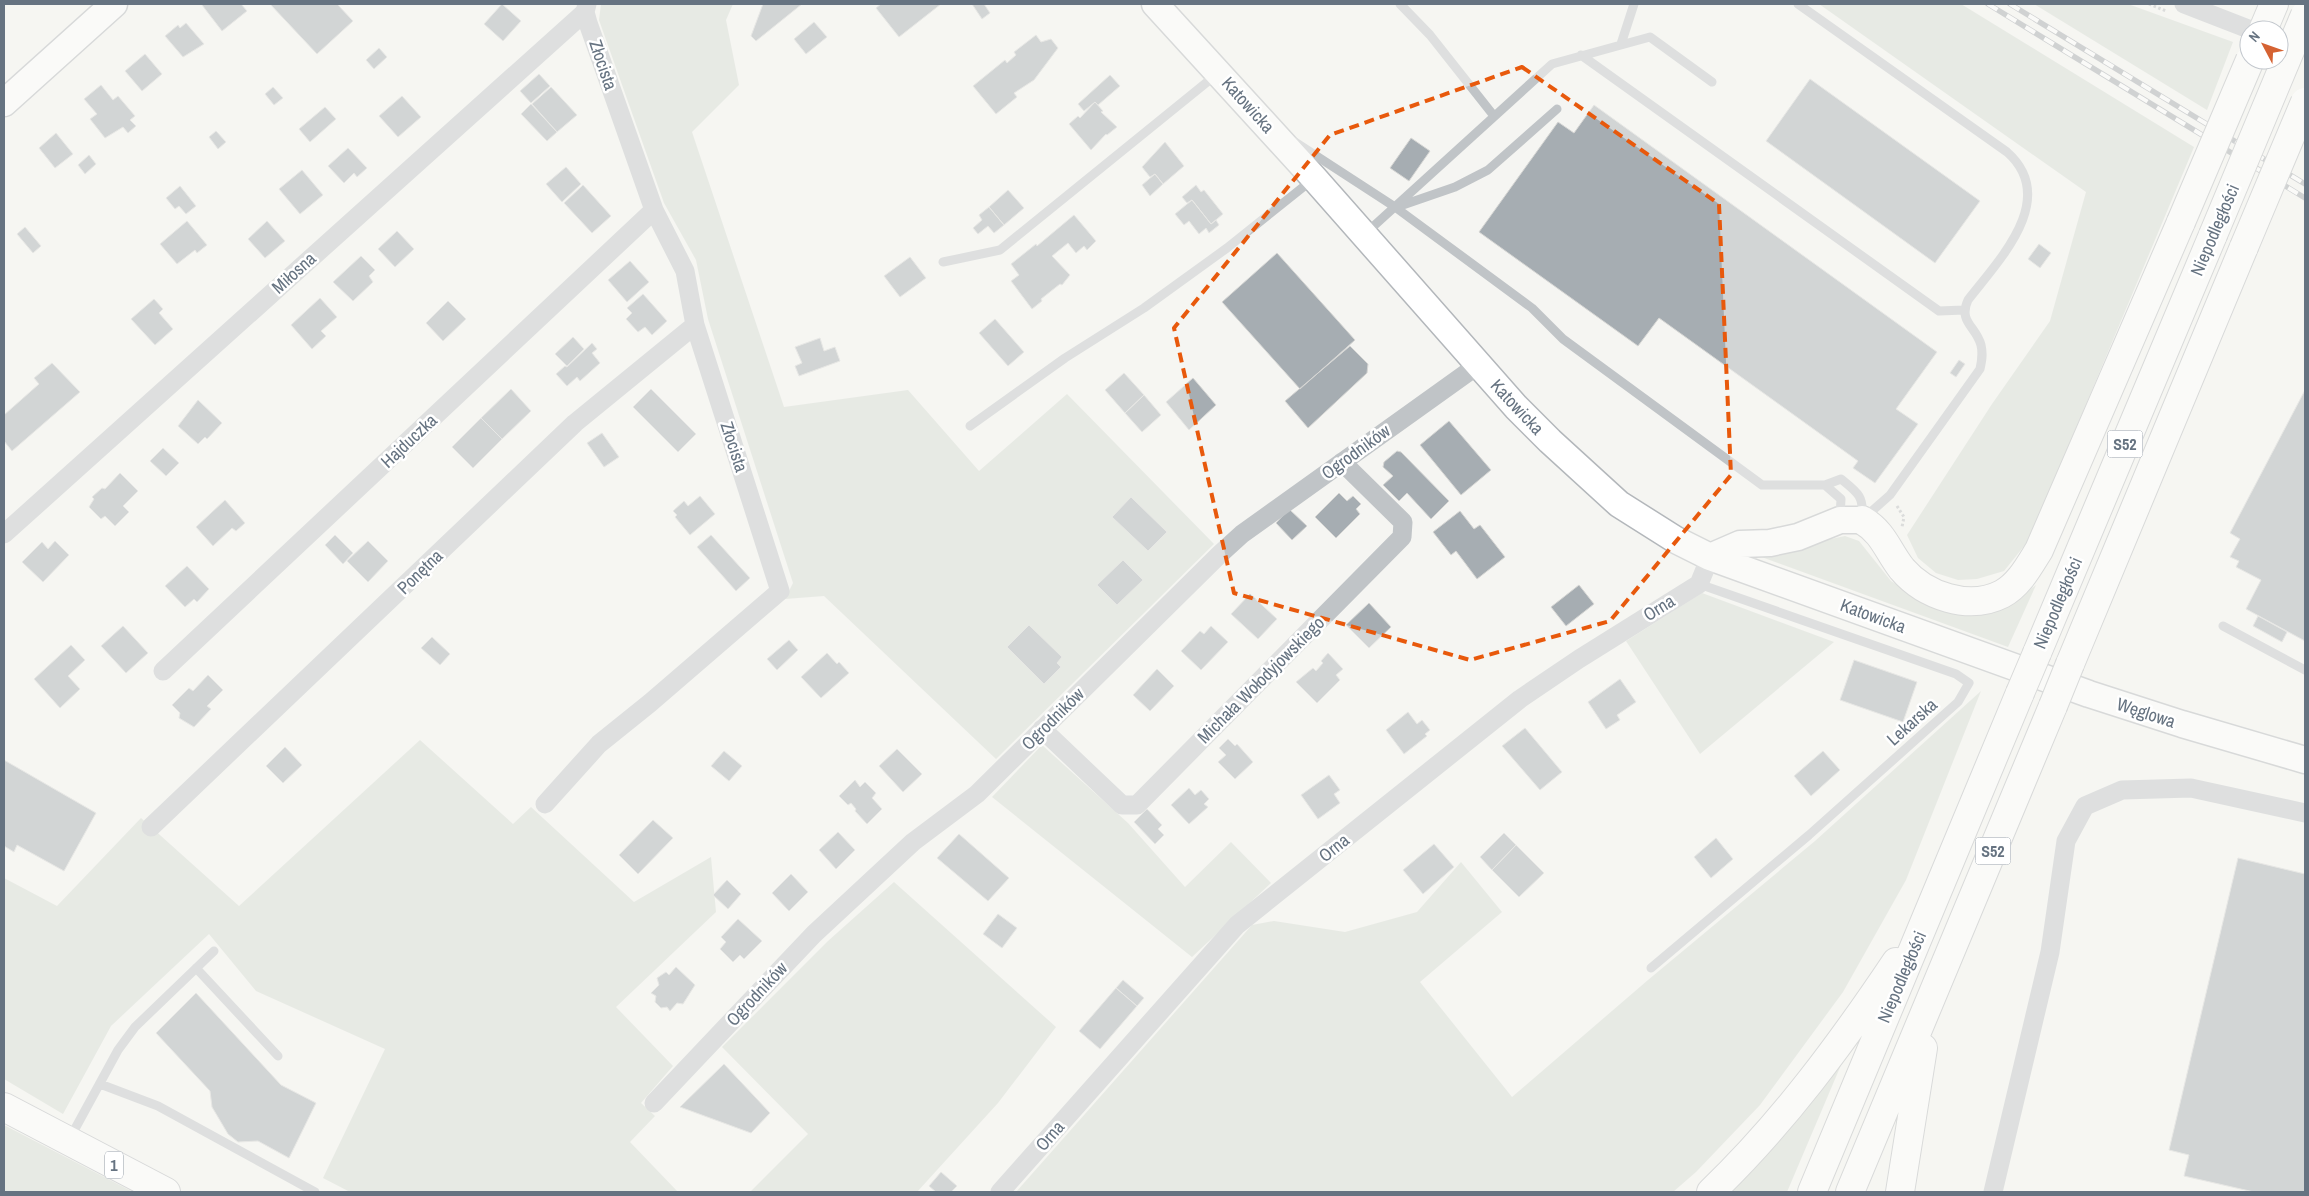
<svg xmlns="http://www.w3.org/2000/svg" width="2309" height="1196" viewBox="0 0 2309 1196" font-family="'Archivo Narrow',sans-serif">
<rect width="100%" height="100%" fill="#f5f5f2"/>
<!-- green -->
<path fill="#d6dcd3" d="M601 4H733L726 20 739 85 692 132 784 407 908 390 979 471 1067 394 1214 544 996 759 824 596 785 599 793 583 708 319 696 260 664 203 599 20Z
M1819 4H1961L2194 147 2029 540 2004 571 1977 579 1958 580 1936 573 1918 558 1907 535 1992 404 2050 321 2086 192Z
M2034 4H2128L2233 42 2207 110Z
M1845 536 1859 541 1891 581 1915 596 2011 603 2036 585 2008 647 1756 555Z
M1702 593 1834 642 1700 754 1626 641Z
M1981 691 1906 880 1843 992 1760 1105 1696 1172 1673 1192H1016L1252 925 1274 921 1345 932 1417 912 1461 862 1502 912 1420 982 1512 1097 1648 980 1815 841Z
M420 740 513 824 531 807 634 902 711 857 716 912 616 1007 673 1066 641 1103 655 1116 630 1142 678 1192H350L323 1178 385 1049 256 991 209 934 111 1026 63 1114 4 1079V878L57 906 141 818 239 906Z
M1042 745 1128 823 1185 887 1231 842 1271 883 1192 957 992 797Z
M894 882 1056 1027 998 1103 917 1192H750L808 1134 722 1047 828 941Z
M1844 1058 1787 1192H1730L1808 1107Z
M4 1125 133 1192H4Z"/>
<!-- building -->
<path fill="#a6adb2" stroke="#d6d6d4" d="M204 4H241L247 11 222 31 202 5Z
M270 4H337L353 21 317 54Z
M502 4 521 21 503 41 484 24Z
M763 4H802L756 41 751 36Z
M881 4H941L899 37 876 8Z
M972 4H984L990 13 982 19Z
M814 22 827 37 806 54 794 39Z
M186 23 204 44 183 57 165 36 178 25 180 28Z
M1036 35 1041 42 1051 39 1058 48 1034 80 1014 93 1017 97 996 114 973 86 1005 60 1007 63 1016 55 1014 52Z
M379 48 387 57 374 69 366 60Z
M145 54 162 74 142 91 125 71Z
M539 74 550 86 531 103 520 91Z
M1110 75 1120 86 1098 105 1095 102 1084 111 1078 104Z
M1810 79 1980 201 1935 263 1766 141Z
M101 85 113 100 118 96 135 116 130 120 136 126 128 133 123 127 105 138 90 119 97 114 84 99Z
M273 87 283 98 274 105 265 94Z
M551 87 577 115 557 132 532 104Z
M402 96 421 117 398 137 379 116Z
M1095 102 1103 111 1101 112 1117 127 1107 135 1106 134 1091 150 1069 124 1078 116 1080 118Z
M531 104 557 132 547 141 521 114Z
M1594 105 1937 352 1896 409 1918 424 1875 483 1853 468 1858 461 1659 318 1638 346 1479 232 1558 122 1574 133Z
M325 107 336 119 310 142 299 129Z
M216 131 226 142 218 149 209 137Z
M56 133 73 154 55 168 39 148Z
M1411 138 1430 151 1409 181 1390 168Z
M1165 142 1184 166 1163 184 1155 174 1150 177 1142 167Z
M348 148 367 168 357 177 354 173 344 183 328 166Z
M89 155 96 164 85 174 78 165Z
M566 167 581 184 562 202 546 184Z
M302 170 323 195 300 214 279 189Z
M1155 174 1163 184 1150 196 1142 185Z
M583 185 611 216 592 233 564 203Z
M1196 185 1201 192 1204 190 1223 214 1211 224 1192 200 1187 203 1182 197Z
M180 186 196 206 186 214 179 206 175 209 166 198Z
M1008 190 1024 208 1004 225 989 207Z
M1192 200 1211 224 1216 220 1219 225 1209 233 1206 228 1199 234 1189 221 1184 225 1175 214Z
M989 207 1004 225 994 233 988 226 978 234 973 228 982 220 979 215Z
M1074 215 1096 241 1087 250 1084 246 1076 253 1068 243 1052 256 1070 275 1062 285 1060 284 1041 299 1042 301 1032 309 1011 281 1019 275 1011 264 1036 244 1037 246Z
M187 221 207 245 197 253 195 250 177 264 160 244Z
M267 221 285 241 265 258 248 239Z
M25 227 41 246 33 253 17 234Z
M397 231 414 249 395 267 378 249Z
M2039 244 2051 253 2040 268 2028 259Z
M1277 253 1355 340 1300 389 1222 302Z
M361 256 375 270 369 276 373 282 353 301 333 282Z
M910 257 926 278 900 297 884 276Z
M630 261 649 282 627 302 608 280Z
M643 294 667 321 652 335 645 327 638 332 626 319 632 313 627 308Z
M320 298 337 317 321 331 326 336 312 349 291 325Z
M154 299 163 309 159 313 173 329 155 345 131 319Z
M448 301 466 319 443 341 426 323Z
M995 319 1024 352 1008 366 979 333Z
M573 337 584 349 567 366 555 354Z
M820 338 824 351 835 347 840 361 799 376 795 366 802 363 795 347Z
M592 343 597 349 592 353 600 363 580 381 577 377 567 386 556 374 565 366 567 367Z
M1350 346 1368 364 1367 373 1308 428 1285 401Z
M1959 360 1965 364 1956 377 1950 373Z
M52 363 80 392 12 451 4 441V415L39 384 34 378Z
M1124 373 1144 395 1125 413 1105 390Z
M1193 378 1216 405 1189 430 1166 402Z
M511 389 531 411 502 439 481 418Z
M651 389 696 434 678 452 633 407Z
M2305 390V641L2246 609 2261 580 2236 567 2239 561 2230 557 2240 539 2230 533Z
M1144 395 1161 415 1142 432 1125 413Z
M198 400 222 423 207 439 205 437 198 444 178 426Z
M481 418 502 439 473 468 452 447Z
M1449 421 1491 470 1461 495 1420 445Z
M602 433 619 457 604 467 587 443Z
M163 448 179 463 166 476 150 461Z
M1397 451 1401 452 1449 501 1431 519 1407 493 1399 501 1383 485 1393 476 1383 467 1384 462Z
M120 473 138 491 123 506 129 512 115 526 105 516 101 519 89 507 94 499 92 497 102 488 105 489Z
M1339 493 1347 501 1353 496 1361 504 1356 509 1360 514 1336 538 1315 517Z
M700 496 715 514 690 535 675 517 677 515 673 511 684 501 688 506Z
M1131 497 1167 532 1148 551 1112 517Z
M225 500 245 523 236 531 232 528 213 546 196 527Z
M1289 509 1307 526 1292 540 1276 523Z
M1460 511 1474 529 1480 525 1505 557 1477 579 1456 551 1451 555 1433 532Z
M335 535 353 553 343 564 325 545Z
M711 535 750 578 736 591 697 547Z
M55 541 69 555 43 582 22 562 42 542 48 549Z
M368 541 388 561 368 582 347 561Z
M1123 560 1143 580 1117 605 1097 585Z
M187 566 209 589 197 602 194 599 185 607 165 586Z
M1579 585 1594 604 1566 626 1551 607Z
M1250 594 1277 619 1258 639 1231 614Z
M1369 603 1391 627 1369 648 1346 625Z
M2258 616 2287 632 2282 642 2253 626Z
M1029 625 1062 657 1057 663 1061 667 1044 684 1007 647Z
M123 626 148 653 126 673 101 646Z
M1211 626 1228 642 1201 670 1181 651 1200 631 1204 634Z
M432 637 450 654 440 665 421 648Z
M789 640 798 650 777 670 767 659Z
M71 645 85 660 68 676 80 689 60 708 34 679Z
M827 653 837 664 839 662 849 673 821 698 801 677Z
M1328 653 1343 669 1336 675 1340 680 1317 703 1296 682 1313 668 1316 671 1323 663 1321 661Z
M1854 660 1917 682 1903 722 1840 700Z
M1157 669 1174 686 1150 711 1133 695Z
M208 675 223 690 207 706 211 709 194 727 179 718 180 713 172 705 189 688 193 691Z
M1620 679 1636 702 1617 715 1620 720 1606 729 1588 702Z
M1408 712 1417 724 1422 720 1430 730 1425 734 1427 736 1404 754 1386 730Z
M1525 728 1562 772 1540 790 1502 746Z
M1228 739 1235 746 1237 744 1253 762 1235 779 1218 762 1226 755 1219 748Z
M285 747 302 765 283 783 266 766Z
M897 749 922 774 903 792 879 766Z
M724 751 742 766 729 781 711 766Z
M1823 751 1840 770 1811 796 1794 776Z
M4 760 96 813 64 871 17 845 14 852 4 846Z
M1329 775 1340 790 1334 794 1340 803 1318 819 1301 795Z
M855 780 860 787 865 782 876 793 872 798 882 809 867 824 855 811 856 809 851 803 848 805 839 796Z
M1189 788 1195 795 1201 790 1209 799 1204 804 1208 807 1189 824 1171 805Z
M1147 809 1162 825 1158 829 1164 835 1155 844 1134 822Z
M653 820 673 838 638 874 619 855Z
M838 832 855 850 836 869 819 850Z
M1504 833 1516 845 1492 870 1480 857Z
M959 834 1009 878 988 901 937 858Z
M1716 838 1733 859 1711 878 1694 857Z
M1434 844 1454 867 1423 894 1403 870Z
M1516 845 1544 873 1519 897 1492 870Z
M2238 858 2305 874V1192H2254L2184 1176 2189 1155 2169 1150Z
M791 874 808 892 789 911 772 893Z
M727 880 741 894 728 909 713 895Z
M998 914 1017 928 1002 948 983 934Z
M738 919 762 941 744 959 740 955 733 962 720 949 726 942 721 937Z
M676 967 695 985 683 1004 677 1003 670 1011 667 1007 661 1008 655 1002 656 996 651 993 659 985 657 978 666 972 669 975Z
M1123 980 1144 998 1137 1006 1116 988Z
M1116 988 1137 1006 1100 1049 1079 1031Z
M196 993 281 1085 316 1103 289 1158 258 1141 238 1142 228 1134 212 1107 210 1091 156 1033Z
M724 1064 770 1113 751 1133 680 1107Z
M941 1172 957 1186 951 1192H936L929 1186Z"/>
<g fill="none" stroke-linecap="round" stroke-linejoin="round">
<defs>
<path id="secondary" d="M1155 4 1314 178 1516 407 1550 441 1619 504 1676 540 1710 557 2089 694 2182 724 2305 760
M4 103 114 4
M1710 557 1740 544 1770 543 1798 537 1840 520H1862"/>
<path id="primary" d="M4 1107 166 1192"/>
<path id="highway" d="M2263 30 2274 4
M1862 520C1884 533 1887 550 1902 569 1925 596 1969 611 2002 594 2019 585 2029 566 2039 550L2181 222
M2037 653 2213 235
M2070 664 2244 247
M1711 1192C1782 1124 1841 1044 1896 962
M1812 1192 2020 693
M1850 1192 2053 706
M1900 1192 1923 1048"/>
</defs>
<!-- secondary casing -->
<use href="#secondary" stroke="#b3b7bb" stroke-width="29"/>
<!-- primary casing -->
<use href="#primary" stroke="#b4b7bb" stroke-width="30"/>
<!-- highway casing -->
<use href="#highway" stroke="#b5b8bb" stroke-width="30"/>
<!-- path -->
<path stroke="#babcbe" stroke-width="3" stroke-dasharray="2.5 2.5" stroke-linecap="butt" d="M2149 4 2166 11
M1897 506 1904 517 1902 527"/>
<!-- lane -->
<path stroke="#c0c4c7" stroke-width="9" d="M1400 4 1430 35 1494 116
M1798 4 2007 152C2060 199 1998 261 1968 300 1958 322 1976 326 1981 345 1983 354 1982 360 1980 369L1890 495 1864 518
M1621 44 1634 4
M1581 55 1939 311 1964 310
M1295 142 1395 207 1532 308 1563 339 1762 485H1825L1841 479C1857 492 1864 496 1862 517
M1397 207 1455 187 1488 170 1557 109
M1366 233 1552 64 1650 37 1712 82
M943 262 1000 250 1217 74
M970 426 1065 358 1144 308 1227 248 1312 180
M1825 485 1841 499 1840 517
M2223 626 2305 670
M196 968 278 1056
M1651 968 1809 835 1958 702 1969 683 1956 674 1699 584
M100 1084 158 1106 315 1192
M70 1138 118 1050 135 1027 214 951"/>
<!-- street -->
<path stroke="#c0c4c7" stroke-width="19" d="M2184 4 2251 30
M4 534 585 12
M163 671 654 210
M1042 729 1122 805H1137L1402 537 1403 522 1342 462
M545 804 599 744 650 703 780 591 695 325 685 271 654 210 588 23 585 12 587 4
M151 827 575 423 695 325
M654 1103 814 934 913 842 977 794 1220 554 1242 534 1478 365
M1000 1192 1237 925 1520 699 1579 659 1699 584 1710 557
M1993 1192 2050 952 2066 841 2085 806 2122 790 2191 788 2305 813"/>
<!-- secondary -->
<use href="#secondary" stroke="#fff" stroke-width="26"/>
<!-- primary -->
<use href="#primary" stroke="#fff" stroke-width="28"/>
<!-- highway -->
<use href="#highway" stroke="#fff" stroke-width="28"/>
<defs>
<path id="rail" d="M1988 4 2305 198
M2010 4 2305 184"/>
</defs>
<!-- rail casing -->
<use href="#rail" stroke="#a2a6ac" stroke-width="5.5"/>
<!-- rail -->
<use href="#rail" stroke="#fff" stroke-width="4" stroke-dasharray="11" stroke-linecap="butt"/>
<defs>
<path id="highway-bridge" d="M2181 222 2250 60
M2213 235 2305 15
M2244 247 2305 102
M2020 693 2037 653
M2053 706 2070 664"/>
</defs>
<!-- highway-bridge casing -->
<use href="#highway-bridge" stroke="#b5b8bb" stroke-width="30" stroke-linecap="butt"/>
<!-- highway-bridge -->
<use href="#highway-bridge" stroke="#fff" stroke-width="28"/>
</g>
<!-- marked area -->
<path d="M0 0H2309V1196H0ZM1522 67 1719 204 1731 475 1610 621 1470 660 1234 593 1174 328 1330 135Z" fill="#f5f5f2" fill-opacity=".55" fill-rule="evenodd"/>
<path fill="none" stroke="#e8590c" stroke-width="4" stroke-dasharray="10 6" stroke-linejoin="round" d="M1522 67 1719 204 1731 475 1610 621 1470 660 1234 593 1174 328 1330 135Z"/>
<g text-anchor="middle" stroke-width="5" stroke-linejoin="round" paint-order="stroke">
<!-- shield labels -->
<g fill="#fff" stroke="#949da7" stroke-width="1">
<rect x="2107.5" y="430.5" width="35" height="27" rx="4"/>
<rect x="1975.5" y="837.5" width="35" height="27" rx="4"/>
<rect x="105" y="1151.5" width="18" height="27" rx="4"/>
</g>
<g font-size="16" font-weight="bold" fill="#667381">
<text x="2125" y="450">S52</text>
<text x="1993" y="857">S52</text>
<text x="114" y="1171">1</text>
</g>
<!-- street labels -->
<g font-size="18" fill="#667381" stroke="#fff">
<text transform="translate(603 65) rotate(71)" y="6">Złocista</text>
<text transform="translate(1248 105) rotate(48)" y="6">Katowicka</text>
<text transform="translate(2215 230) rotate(-67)" y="6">Niepodległości</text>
<text transform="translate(294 273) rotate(-42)" y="6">Miłosna</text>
<text transform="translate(1517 407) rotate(47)" y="6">Katowicka</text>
<text transform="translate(409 441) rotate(-43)" y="6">Hajduczka</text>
<text transform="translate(734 447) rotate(72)" y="6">Złocista</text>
<text transform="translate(1356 452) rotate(-36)" y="6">Ogrodników</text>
<text transform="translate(420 572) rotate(-44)" y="6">Ponętna</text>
<text transform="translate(2058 603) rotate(-67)" y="6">Niepodległości</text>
<text transform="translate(1659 608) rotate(-32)" y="6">Orna</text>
<text transform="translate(1873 616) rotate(20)" y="6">Katowicka</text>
<text transform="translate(1261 680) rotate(-45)" y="6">Michała Wołodyjowskiego</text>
<text transform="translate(2146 713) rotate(18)" y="6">Węglowa</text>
<text transform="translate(1053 719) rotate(-45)" y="6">Ogrodników</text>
<text transform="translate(1912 722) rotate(-42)" y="6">Lekarska</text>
<text transform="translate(1334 848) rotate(-39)" y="6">Orna</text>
<text transform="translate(1902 977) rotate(-67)" y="6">Niepodległości</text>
<text transform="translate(757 994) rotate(-47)" y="6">Ogrodników</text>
<text transform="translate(1050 1136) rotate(-49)" y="6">Orna</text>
</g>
</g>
<!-- border -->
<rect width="2309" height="1196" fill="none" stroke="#667381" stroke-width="10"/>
<!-- north arrow -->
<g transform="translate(2264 45) rotate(311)"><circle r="24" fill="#ffffff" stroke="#c2c7cd"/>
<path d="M0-4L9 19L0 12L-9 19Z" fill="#d56232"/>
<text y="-8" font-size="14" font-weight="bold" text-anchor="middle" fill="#667381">N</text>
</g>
</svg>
